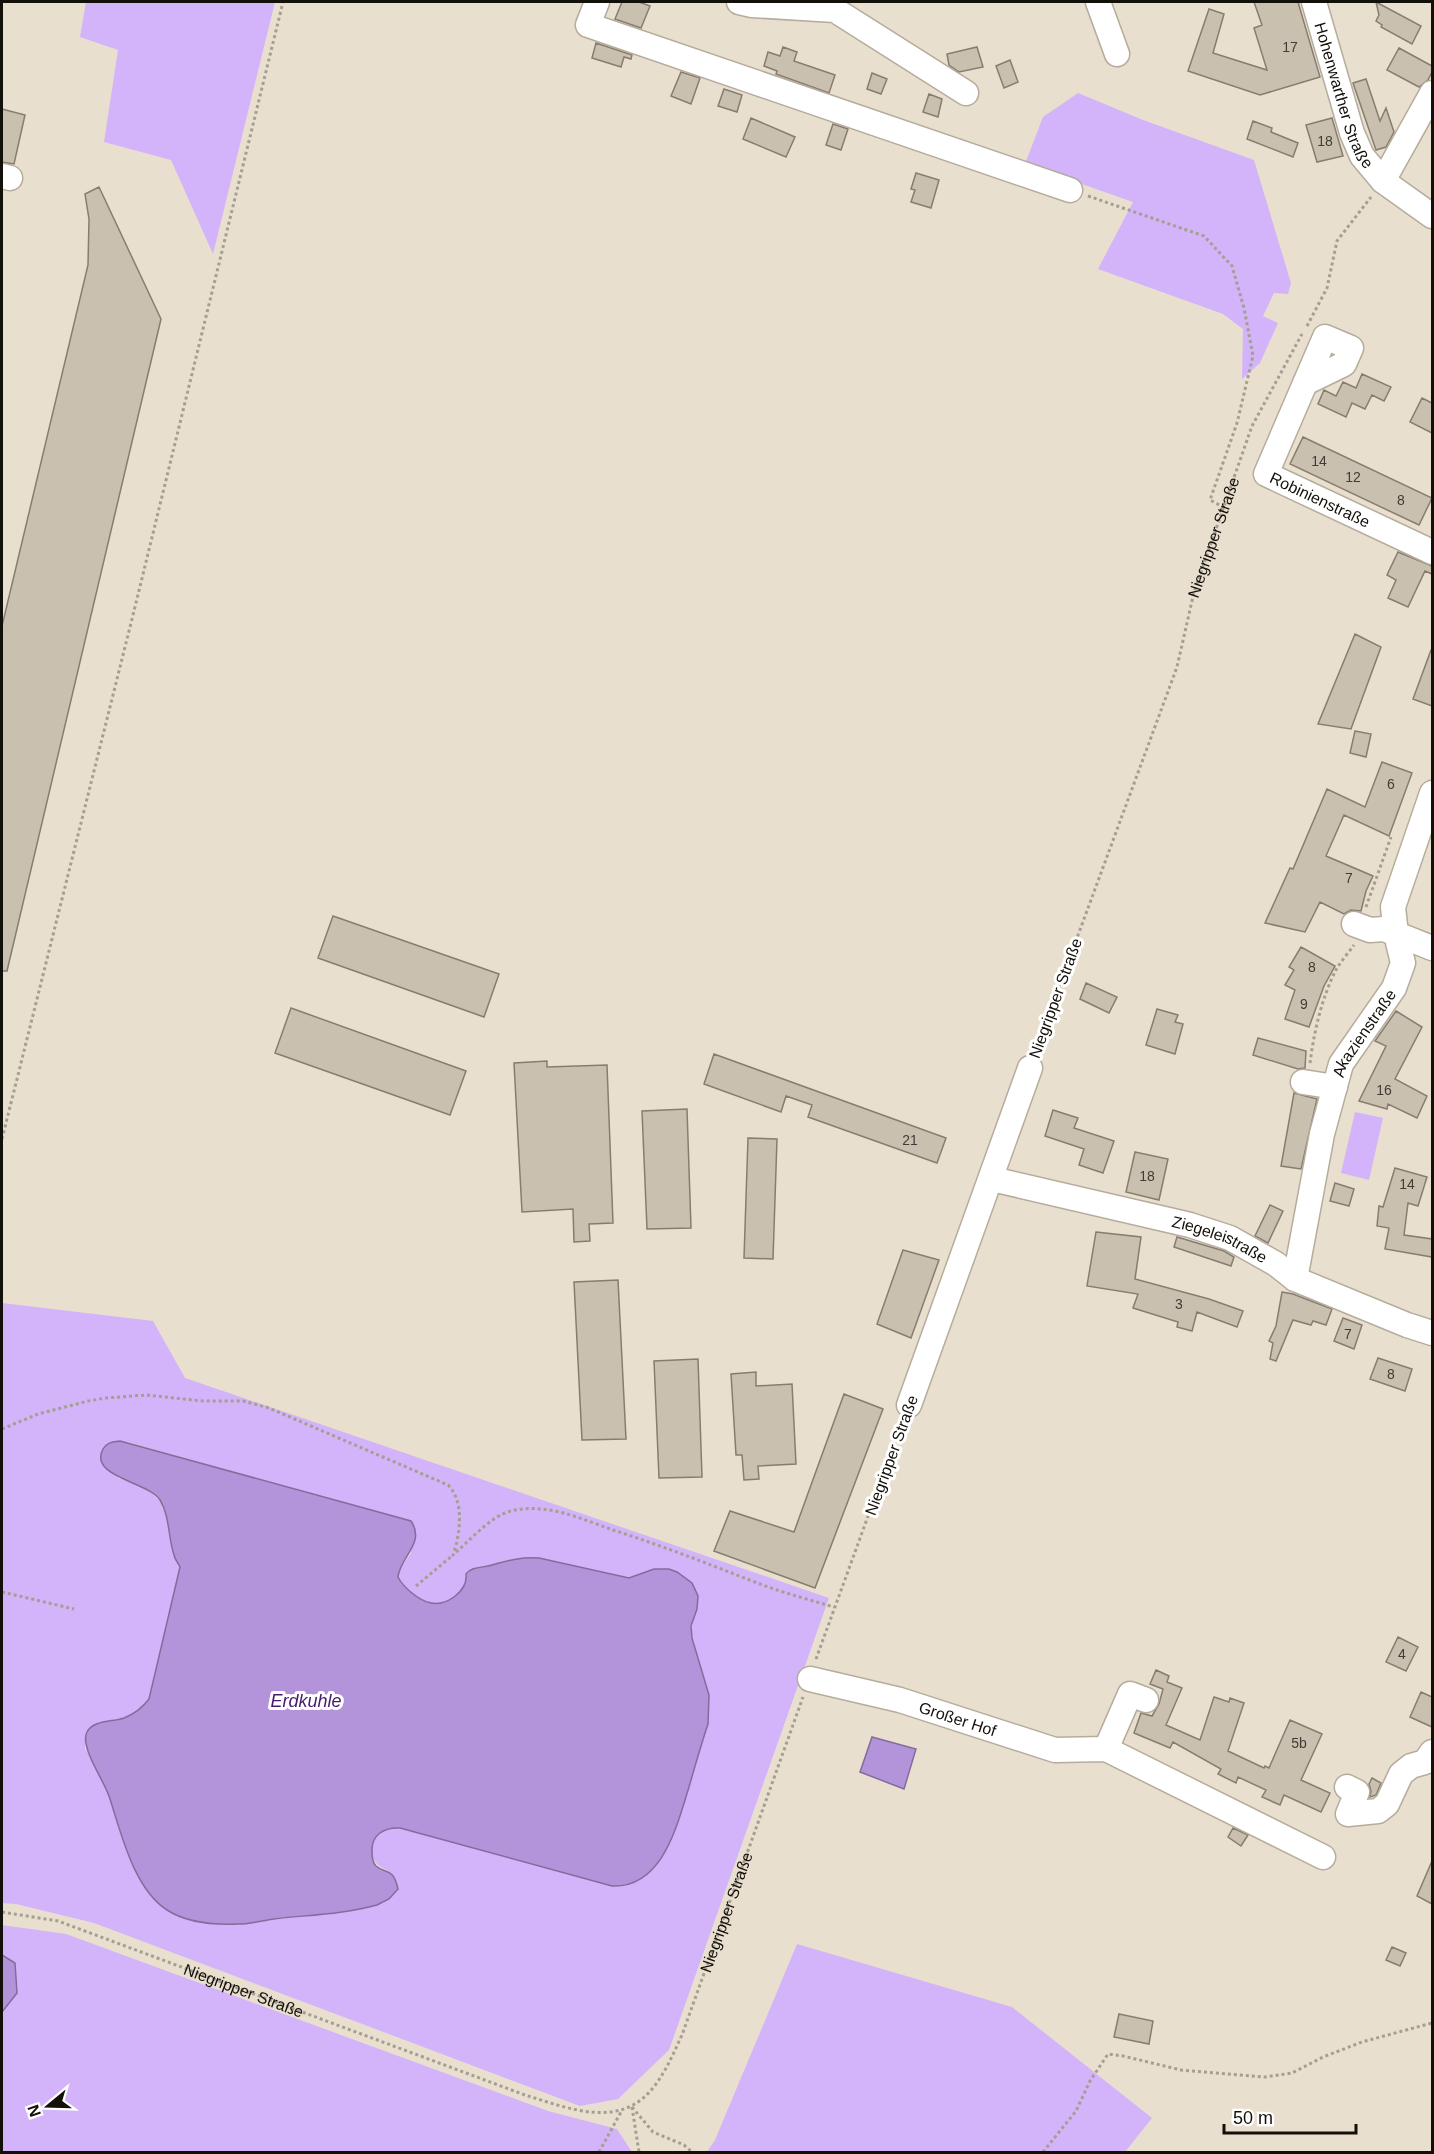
<svg xmlns="http://www.w3.org/2000/svg" width="1434" height="2154" viewBox="0 0 1434 2154" font-family="Arial,sans-serif">
<rect width="100%" height="100%" fill="#e9dfcf"/>
<!-- green -->
<path fill="#d3b3fa" fill-rule="evenodd" d="M86 2H275L213 254 171 160 104 142 118 50 80 37Z
M1078 93 1143 120 1254 160 1291 283 1288 294 1274 293 1263 316 1278 323 1260 363 1242 379 1243 329 1223 314 1098 269 1133 202 1025 164 1043 117Z
M1355 1112 1383 1118 1369 1180 1341 1173Z
M2 1303 153 1321 185 1378 829 1598 669 2050 618 2099 580 2106 94 1923 16 1904 2 1903ZM110 1442H127L411 1521V1553L399 1570 398 1577C403 1586 420 1602 432 1603 445 1605 469 1592 466 1577L473 1569 490 1566 502 1561 539 1558 629 1578 647 1571 698 1596 691 1632 709 1695 708 1724 639 1880 619 1886 400 1828C371 1827 359 1859 387 1870L394 1894 383 1903 364 1908 240 1924 126 1848 108 1791 85 1748V1739L86 1733 96 1724 129 1716 144 1706 149 1699 180 1567 174 1554 167 1519 159 1500 147 1489 118 1478Z
M2 1925 66 1934 548 2111 617 2129 632 2152H2V2012L17 1992 15 1963 2 1955Z
M797 1944 1012 2007 1152 2118 1125 2152H707L715 2140Z"/>
<!-- water -->
<path fill="#b393d9" stroke="#836c9b" stroke-width="1.5" d="M120 1441 411 1521C426 1543 400 1557 398 1577 403 1587 419 1601 431 1603 447 1606 468 1591 466 1574 472 1566 483 1568 492 1565 509 1560 522 1557 539 1558L629 1578 654 1569H669L677 1572 692 1583 698 1596 697 1609 691 1626 692 1638 709 1695 708 1724C701 1745 695 1766 689 1787 677 1825 663 1888 612 1886L400 1828C384 1827 371 1835 372 1852 372 1856 373 1863 376 1866 387 1875 393 1867 398 1889L389 1899 377 1905C344 1914 308 1915 274 1919 262 1921 249 1924 238 1924 215 1925 187 1923 167 1910 134 1889 121 1833 110 1799 105 1781 79 1747 87 1732 93 1720 113 1722 124 1718 134 1714 143 1707 149 1699L180 1567C178 1563 175 1560 174 1555 168 1537 170 1517 160 1500 149 1482 88 1477 103 1449 107 1442 113 1442 120 1441Z
M872 1737 916 1749 904 1789 860 1772Z
M2 1955 15 1963 17 1993 2 2012Z"/>
<!-- building -->
<path fill="#cac0b0" stroke="#877d6f" stroke-width="1.5" d="M622 2H639L650 6 641 28 615 19Z
M1254 2H1298L1320 77 1260 95 1188 71 1209 9 1224 14 1213 53 1267 70 1254 28 1262 25Z
M1376 2 1421 26 1412 44 1381 27 1382 25 1376 21 1379 15Z
M596 43 632 55 631 59 624 57 621 67 592 58Z
M783 47 797 52 794 61 835 75 829 93 776 74 777 71 764 66 768 52 780 56Z
M977 47 983 67 959 72 949 65 947 54Z
M1399 48 1432 66V72L1428 80 1419 87 1387 70Z
M1010 60 1018 82 1004 88 996 66Z
M681 72 700 78 691 104 671 96Z
M872 73 887 79 881 94 867 89Z
M1366 79 1380 121 1386 108 1394 132 1386 147 1376 150 1353 83Z
M724 89 742 95 737 112 718 106Z
M929 94 942 99 938 117 923 112Z
M2 109 25 115 14 164 2 162Z
M751 118 795 137 786 157 743 139Z
M1332 118 1343 156 1317 162 1306 125Z
M1253 121 1272 128 1271 132 1298 143 1293 157 1247 139Z
M833 124 848 129 841 150 826 145Z
M916 173 939 180 931 208 911 202 915 190 911 189Z
M99 187 161 319 7 971H2V626L88 265 89 219 85 194Z
M1362 374 1391 387 1384 401 1372 395 1365 409 1352 403 1346 417 1318 404 1324 390 1336 396 1343 382 1356 388Z
M1422 398 1432 403V433L1410 422Z
M1303 437 1432 498 1419 525 1290 464Z
M1398 552 1432 566V574L1425 571 1408 607 1388 598 1396 580 1387 575Z
M1355 634 1381 647 1351 729 1318 724Z
M1431 650H1432V706L1413 699Z
M1355 731 1371 734 1366 757 1350 753Z
M1382 762 1412 773 1389 836 1344 815 1326 856 1373 876 1366 891 1361 911 1351 910 1344 914 1320 902 1305 932 1265 923 1290 868 1293 869 1327 789 1365 807Z
M333 916 499 974 484 1017 318 958Z
M1301 947 1335 966 1324 986 1309 1027 1285 1019 1295 990 1285 985 1294 970 1289 967Z
M1086 983 1117 997 1109 1013 1080 999Z
M291 1008 466 1071 450 1115 275 1053Z
M1157 1009 1178 1015 1175 1022 1183 1024 1175 1054 1146 1045Z
M1396 1011 1422 1027 1395 1079 1427 1096 1417 1118 1388 1104 1387 1109 1359 1101 1386 1046 1375 1041Z
M1258 1038 1306 1051 1305 1068 1298 1069 1253 1055Z
M714 1054 946 1138 937 1163 808 1117 812 1105 786 1096 781 1112 704 1084Z
M547 1061V1067L607 1065 613 1223 589 1224 590 1241 574 1242 573 1209 522 1212 514 1063Z
M1294 1093 1317 1099 1301 1169 1281 1166Z
M687 1109 691 1228 647 1229 642 1111Z
M1053 1110 1078 1118 1074 1128 1114 1141 1103 1173 1079 1165 1084 1149 1045 1136Z
M748 1138 777 1139 773 1259 744 1258Z
M1135 1152 1168 1159 1159 1200 1126 1192Z
M1395 1168 1427 1177 1418 1206 1408 1203 1404 1235 1432 1239V1257L1385 1249 1389 1228 1377 1226 1379 1206 1383 1207Z
M1335 1183 1354 1189 1349 1206 1330 1201Z
M1270 1205 1283 1211 1268 1243 1255 1236Z
M1096 1232 1141 1237 1135 1279 1209 1299 1243 1311 1237 1327 1197 1312 1192 1331 1177 1327 1178 1322 1133 1308 1138 1294 1087 1286Z
M1177 1237 1224 1251 1234 1257 1231 1266 1174 1247Z
M903 1250 939 1260 911 1338 877 1324Z
M618 1280 626 1439 582 1440 574 1282Z
M1282 1292 1293 1294 1332 1309 1326 1325 1313 1321 1311 1325 1293 1320 1276 1361 1270 1359 1273 1343 1269 1341 1276 1326Z
M1343 1318 1362 1325 1354 1349 1334 1341Z
M1378 1358 1412 1369 1405 1391 1370 1379Z
M698 1359 702 1477 659 1478 654 1361Z
M756 1372V1386L792 1384 796 1464 758 1466 759 1479 744 1480 742 1455H736L731 1374Z
M844 1394 883 1409 815 1588 714 1551 730 1511 794 1532Z
M1398 1637 1418 1647 1406 1671 1386 1662Z
M1156 1670 1169 1676 1167 1682 1182 1688 1166 1725 1200 1740 1214 1697 1229 1702 1230 1698 1244 1703 1228 1751 1264 1768 1265 1766 1269 1768 1290 1720 1322 1734 1301 1780 1330 1793 1321 1812 1284 1795 1280 1805 1262 1797 1266 1790 1238 1777 1236 1783 1218 1774 1221 1769 1173 1742 1170 1748 1134 1733 1141 1713 1152 1716 1159 1704 1163 1689 1150 1684Z
M1421 1692 1432 1697V1727L1410 1717Z
M1372 1778 1381 1783 1376 1795 1370 1797 1371 1791 1369 1784Z
M1233 1828 1248 1835 1241 1846 1228 1837Z
M1432 1861V1904L1417 1896Z
M1392 1947 1406 1953 1400 1966 1386 1960Z
M1119 2014 1153 2021 1149 2044 1114 2037Z"/>
<g fill="none" stroke-linecap="round" stroke-linejoin="round">
<defs>
<g id="minor">
<path d="M597 2 588 25 1070 190"/>
<path d="M739 2 752 5 835 10 966 93"/>
<path d="M1098 2 1117 54"/>
<path id="s3" d="M1314 2 1352 133 1362 156 1383 181 1432 216"/>
<path d="M2 176 10 178"/>
<path d="M1383 181 1432 93"/>
<path id="s4" d="M1305 383 1344 364 1351 348 1325 337 1266 474 1432 552"/>
<path d="M1354 924 1370 930 1384 929 1432 948"/>
<path d="M1303 1082 1335 1087"/>
<path id="s5" d="M992 1179 1190 1225 1230 1238 1276 1264 1295 1279 1407 1325 1432 1333"/>
<path id="s6" d="M1295 1279 1322 1134 1341 1064 1394 988 1403 963 1396 934 1393 907 1432 793"/>
<path d="M909 1405 1030 1068"/>
<path id="s7" d="M810 1679 900 1700 1055 1750 1106 1749 1323 1857"/>
<path d="M1106 1749 1130 1694 1146 1700"/>
<path d="M1347 1787 1357 1792 1348 1814 1378 1811 1387 1804 1401 1774 1411 1766 1425 1762 1432 1752"/>
</g>
</defs>
<!-- minor casing -->
<use href="#minor" stroke="#b6ac9c" stroke-width="27"/>
<!-- path -->
<g stroke="#a59e91" stroke-width="3" stroke-dasharray="3 3" stroke-linecap="butt">
<path d="M1088 196 1204 236 1232 266 1244 308 1253 356 1237 423 1210 500 1225 508"/>
<path d="M1307 326 1327 288 1337 241 1371 197"/>
<path d="M1366 907 1391 837"/>
<path id="s1" d="M1036 1049 1177 667 1194 592 1252 426 1302 334"/>
<path d="M1310 1063C1314 1032 1322 996 1337 968 1342 960 1349 952 1354 945"/>
<path d="M2 1139 133 615 283 2"/>
<path d="M2 1429 38 1414 88 1401 106 1398 146 1395 203 1401H243L269 1408 448 1485C465 1502 460 1535 453 1555 468 1542 492 1515 511 1511 545 1502 582 1519 613 1530 663 1546 711 1565 760 1584 784 1593 810 1600 834 1607"/>
<path d="M416 1586 453 1555"/>
<path d="M2 1592 74 1609"/>
<path d="M816 1659 902 1423"/>
<path id="s2" d="M2 1912 58 1921 525 2095C571 2109 622 2131 656 2084 667 2069 674 2052 682 2035L803 1697"/>
<path d="M632 2107 653 2132 684 2145 692 2152"/>
<path d="M632 2107 639 2152"/>
<path d="M599 2152 621 2112"/>
<path d="M1043 2152 1076 2111 1090 2081 1108 2054 1123 2056 1181 2070 1265 2077 1292 2073 1323 2057 1362 2042 1432 2023"/>
</g>
<!-- minor -->
<use href="#minor" stroke="#fff" stroke-width="24"/>
</g>
<g text-anchor="middle" stroke-width="6" stroke-linejoin="round" paint-order="stroke">
<!-- number labels -->
<g font-size="14" fill="#413c34">
<text x="1290" y="52">17</text>
<text x="1325" y="146">18</text>
<text x="1319" y="466">14</text>
<text x="1353" y="482">12</text>
<text x="1401" y="505">8</text>
<text x="1391" y="789">6</text>
<text x="1349" y="883">7</text>
<text x="1312" y="972">8</text>
<text x="1304" y="1009">9</text>
<text x="1384" y="1095">16</text>
<text x="910" y="1145">21</text>
<text x="1147" y="1181">18</text>
<text x="1407" y="1189">14</text>
<text x="1179" y="1309">3</text>
<text x="1348" y="1339">7</text>
<text x="1391" y="1379">8</text>
<text x="1402" y="1659">4</text>
<text x="1299" y="1748">5b</text>
</g>
<!-- street labels -->
<g font-size="16" fill="#13100a" stroke="#fff">
<text dy="6" stroke="none"><textPath href="#s3" startOffset="98">Hohenwarther Straße</textPath></text>
<text dy="6" stroke="none"><textPath href="#s4" startOffset="298">Robinienstraße</textPath></text>
<text dy="6" stroke="none"><textPath href="#s1" startOffset="542">Niegripper Straße</textPath></text>
<text transform="translate(1055 998) rotate(-70)" y="6">Niegripper Straße</text>
<text dy="6" stroke="none"><textPath href="#s6" startOffset="258">Akazienstraße</textPath></text>
<text dy="6" stroke="none"><textPath href="#s5" startOffset="236">Ziegeleistraße</textPath></text>
<text transform="translate(891 1455) rotate(-70)" y="6">Niegripper Straße</text>
<text dy="6" stroke="none"><textPath href="#s7" startOffset="153">Großer Hof</textPath></text>
<text dy="6" stroke="none"><textPath href="#s2" startOffset="884">Niegripper Straße</textPath></text>
<text dy="6" stroke="none"><textPath href="#s2" startOffset="255">Niegripper Straße</textPath></text>
</g>
<!-- water labels -->
<g font-size="18" font-style="italic" fill="#46196b" stroke="#fff">
<text x="306" y="1707">Erdkuhle</text>
</g>
</g>
<!-- border -->
<rect width="1434" height="2154" fill="none" stroke="#13100a" stroke-width="6"/>
<!-- north arrow -->
<g transform="translate(48 2106) rotate(251)" stroke="#ffffff" stroke-width="4.5" paint-order="stroke">
<path d="M0-4.5L10 22L0 15L-10 22Z" fill="#13100a"/>
<text y="-9" font-size="16" font-weight="bold" text-anchor="middle" fill="#13100a">N</text>
</g>
<!-- scale -->
<path d="M1224 2124v9h132v-9" fill="none" stroke="#13100a" stroke-width="3"/>
<text x="1233" y="2124" font-size="18" fill="#13100a" stroke="#ffffff" stroke-width="4.5" paint-order="stroke">50 m</text>
</svg>
